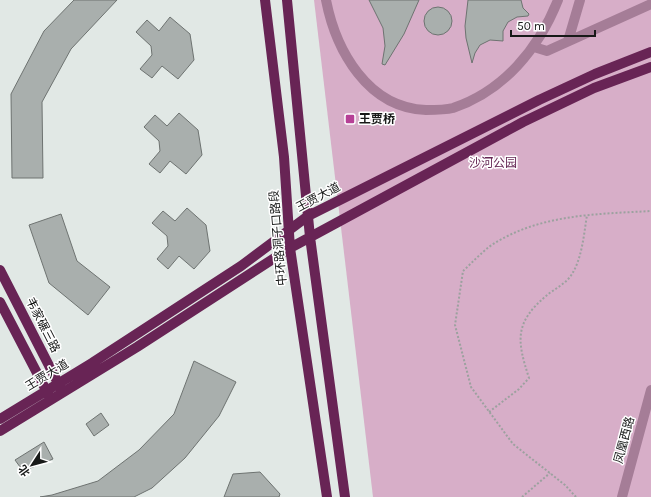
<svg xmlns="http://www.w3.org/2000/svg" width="651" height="497" viewBox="0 0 651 497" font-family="Karla,'Noto Sans SC',sans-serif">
<rect width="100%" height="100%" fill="#e1e8e5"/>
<!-- green -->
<path fill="#d7aec8" d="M314 0H651V497H373Z"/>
<!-- building -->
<path fill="#a9afad" stroke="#6e7371" d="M74 0H117L71 49 42 102 43 178H12L11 94 44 31Z
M369 0H419L404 34 385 65 382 64 385 46 383 28Z
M521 0 523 8 529 14 528 16 517 17 508 22 503 31V41L490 40 480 45 475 53 472 63 466 38 465 26 468 0Z
M424 21a14 14 0 1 1 28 0a14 14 0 1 1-28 0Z
M170 17 190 34 194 60 178 79 162 66 152 78 140 69 152 55 151 46 136 32 147 20 159 31Z
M179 113 198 130 202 155 186 174 170 161 160 173 149 164 160 151 159 141 144 127 155 115 167 126Z
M187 208 206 225 210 251 194 269 179 256 168 269 157 259 168 246 167 236 152 223 163 211 175 221Z
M61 214 77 261 110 287 88 315 49 283 29 225Z
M194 361 236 382 219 416 185 458 152 488 134 497H40L52 495 98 481 139 450 174 414Z
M101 413 109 425 94 436 86 424Z
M44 442 53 459 23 471 15 460Z
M260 472 280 494 279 497H224L233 474Z"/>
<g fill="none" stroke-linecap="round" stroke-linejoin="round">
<!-- path -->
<path stroke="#9ca19f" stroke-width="2" stroke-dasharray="2 2" stroke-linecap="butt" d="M489 412 519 389 529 378C517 341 514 323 546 296 554 289 566 284 572 274 582 258 584 234 587 215
M522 497 550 473
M576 497 565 485 513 444 471 387 455 325 463 271C474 261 486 247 500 240 546 214 600 214 651 211"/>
<!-- minor -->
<path stroke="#a57d97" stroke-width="10" d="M326 0C336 51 368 108 426 110 435 110 445 110 453 108 504 91 539 48 558 0
M568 41 580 0
M534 47 547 51 651 4
M622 497 651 390"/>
<!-- major -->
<path stroke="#682455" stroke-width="10" d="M265 0 284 157 290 248 327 497
M287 0 310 237 345 497
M0 270 61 389
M0 302 49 396
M0 419 92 363 241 266 308 216 539 100 595 74 651 52
M0 431 137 347 290 248 523 122 594 88 651 67"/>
</g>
<!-- markers -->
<rect fill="#b64096" stroke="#fff" stroke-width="1.5" x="345" y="114" width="10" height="10" rx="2"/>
<g text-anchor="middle" stroke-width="3" stroke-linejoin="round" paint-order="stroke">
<!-- poi labels -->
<g font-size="12" font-weight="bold" fill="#171918" stroke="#fff" text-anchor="start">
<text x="359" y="123">王贾桥</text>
</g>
<!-- park labels -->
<g font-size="12" fill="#652754" stroke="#fff">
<text x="493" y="167">沙河公园</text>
</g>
<!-- street labels -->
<g font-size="12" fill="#171918" stroke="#fff">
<text transform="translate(318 197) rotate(-28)" y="4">王贾大道</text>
<text transform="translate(278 238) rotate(-95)" y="4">中环路洞子口路段</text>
<text transform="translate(43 325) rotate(63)" y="4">韦家碾三路</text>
<text transform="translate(47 375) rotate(-31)" y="4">王贾大道</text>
<text transform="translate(624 440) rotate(-75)" y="4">凤凰西路</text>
</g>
</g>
<!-- north arrow -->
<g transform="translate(32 465) rotate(234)" stroke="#ffffff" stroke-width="3" paint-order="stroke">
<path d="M0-3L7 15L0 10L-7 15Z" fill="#171918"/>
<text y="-6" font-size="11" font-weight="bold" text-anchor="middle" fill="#171918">北</text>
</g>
<!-- scale -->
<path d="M511 30v6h84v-6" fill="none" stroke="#171918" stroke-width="2"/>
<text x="517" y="30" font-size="12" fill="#171918" stroke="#ffffff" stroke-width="3" paint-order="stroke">50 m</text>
</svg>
